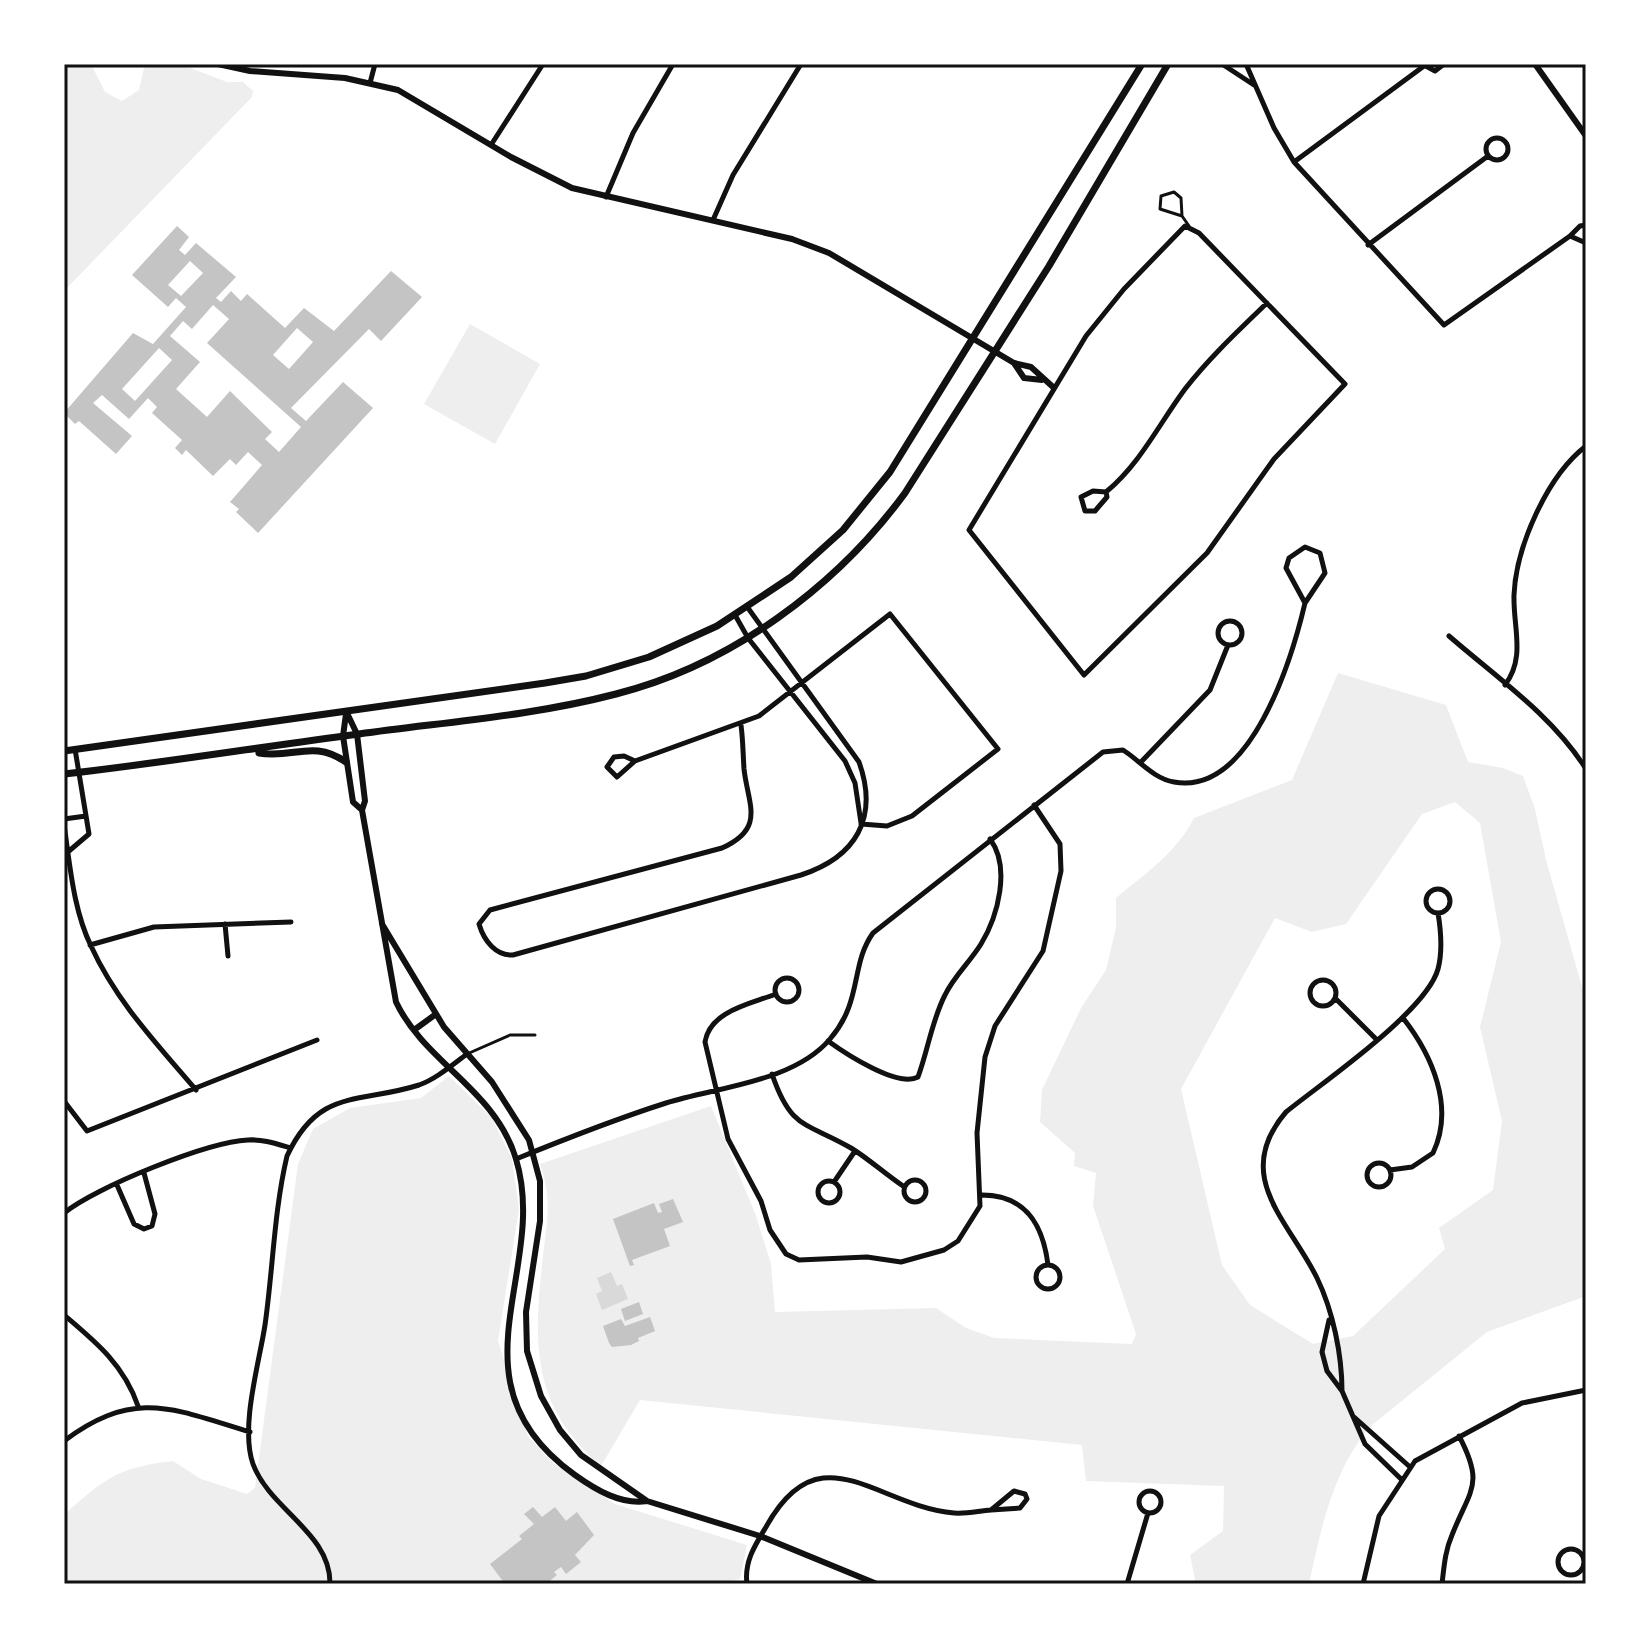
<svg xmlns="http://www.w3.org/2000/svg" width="1650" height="1648" viewBox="0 0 1650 1648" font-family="'Titillium Web',sans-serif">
<rect width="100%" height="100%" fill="#fff"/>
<!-- green -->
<path fill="#eee" fill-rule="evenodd" d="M64 64H91L105 92 122 101 139 90 145 64H180L227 82H243L253 91 252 97 64 291Z
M470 324 540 364 495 444 424 404Z
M1338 673 1446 705 1468 762 1503 768 1523 776 1535 809 1546 860 1586 1001V1296L1487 1332 1372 1425C1333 1468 1321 1529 1309 1584H1196L1190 1555 1223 1531 1224 1486 1086 1481 1082 1445 640 1400 601 1466C527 1403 534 1335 544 1247 548 1216 551 1195 540 1164L711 1106 756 1216 771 1264 775 1312 936 1308 966 1328 994 1338 1132 1344 1136 1334 1093 1206 1096 1173 1074 1166 1075 1153 1040 1122 1042 1090 1081 1008 1106 970 1116 928V898C1145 874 1177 852 1194 818L1292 780ZM1455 802 1480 823 1501 942 1480 1027 1502 1121 1493 1190 1439 1228 1445 1249 1353 1336 1313 1344 1250 1305 1222 1265 1181 1089 1275 918 1312 932 1346 924 1422 814Z
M449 1076 492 1118 512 1159 519 1209 498 1341 528 1436 553 1463 615 1504 747 1545 740 1579 719 1584H64V1515C106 1478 116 1468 173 1461L201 1479 247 1494 255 1488 298 1164 313 1129 350 1108 421 1098Z"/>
<!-- water -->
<path fill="#d9d9d9" d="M611 1272 617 1286 622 1284 628 1299 602 1310 596 1294 602 1291 597 1278Z"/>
<!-- building -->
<path fill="#c4c4c4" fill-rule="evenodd" d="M177 226 189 237 179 250 185 255 196 243 236 277 216 298 221 302 231 291 241 301 247 294 285 328 304 308 334 331 391 271 422 297 381 341 369 329 291 408 306 421 343 382 373 408 258 533 236 512 239 509 230 502 262 465 248 452 236 465 230 459 213 476 186 450 182 455 175 448 182 440 152 413 157 407 148 398 129 419 102 395 93 403 132 436 116 454 79 421 75 424 64 413 133 333 153 344 186 307 176 298 168 307 132 275ZM190 261 203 273 181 296 168 285ZM213 305 229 319 207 343 301 427 279 452 265 439 272 432 230 391 207 417 176 389 200 362 170 336 183 321 192 329ZM297 328 313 342 289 369 273 355ZM159 348 172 360 135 401 122 389Z
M673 1199 683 1222 664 1229 670 1246 632 1260 634 1265 630 1266 613 1219 654 1203 658 1213 662 1212 659 1204Z
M639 1302 643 1314 625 1321 621 1309Z
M650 1317 655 1331 638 1338 639 1341 631 1345 612 1347 609 1343 603 1326 621 1319 625 1326Z
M533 1507 542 1517 555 1507 566 1521 577 1512 594 1535 575 1555 581 1562 566 1574 561 1567 554 1572 557 1575 546 1584H505L490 1564 522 1539 519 1536 534 1524 524 1514Z"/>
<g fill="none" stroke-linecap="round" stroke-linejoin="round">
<!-- service -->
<path stroke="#111" stroke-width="3" d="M1182 216 1160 209 1161 196 1174 192 1181 198 1182 216 1189 226
M467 1054 510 1035H535"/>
<!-- minor -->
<path stroke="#111" stroke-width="5" d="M1222 64 1254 85
M1246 64 1274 128 1294 162 1444 325 1570 236
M1424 65 1435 71 1444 64
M370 83 375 64
M1486 149a11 11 0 1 1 22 0a11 11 0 1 1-22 0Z
M491 145 543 64
M1294 162 1424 66
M606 197 633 133 673 64
M713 220 733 175 801 64
M1586 225 1580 226 1570 236 1586 243
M1185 226 1199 233 1345 384 1274 459 1207 553 1084 675 969 530 1086 336 1124 289Z
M1368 245 1488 156
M1093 491 1106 492 1107 497 1095 511H1085L1081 497Z
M1106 492C1140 464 1159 424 1185 389 1209 358 1238 331 1267 303
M1305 547 1320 553 1325 573 1305 603 1286 568 1289 558Z
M735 615 748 638 845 761 855 783 861 823
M1218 633a12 12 0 1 1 24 0a12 12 0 1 1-24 0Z
M1449 636C1496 677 1552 715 1586 769
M1505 685C1526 657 1513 628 1514 595 1516 547 1547 476 1586 446
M741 725C743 740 743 754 744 769 748 805 766 828 722 848L490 910 479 924C484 941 496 956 513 955L801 875C856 857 879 818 859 762L748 608
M624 756 635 761 617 777 607 767 614 757Z
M635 761 759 716 890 614 998 749 912 816 887 826 861 824
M1141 762 1210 690 1228 645
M64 819 86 816
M64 825C70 864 73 909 91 946 116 1001 157 1044 196 1090
M69 851 89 834 75 749
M1426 901a12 12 0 1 1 24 0a12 12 0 1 1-24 0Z
M225 924 228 956
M90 945 154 927 291 922
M775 990a12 12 0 1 1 24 0a12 12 0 1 1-24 0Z
M1310 993a13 13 0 1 1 26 0a13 13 0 1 1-26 0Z
M776 994C750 1004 710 1011 705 1042L728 1139 761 1201 770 1230 786 1254 799 1260 867 1257 901 1262 944 1250 958 1241 980 1206 977 1133 985 1057 995 1026 1043 951 1061 871 1060 844 1034 805
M1335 998 1376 1039
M828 1041C846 1054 898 1088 918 1077 928 1050 932 1020 945 995 954 976 970 962 981 944 998 916 1011 867 990 839
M772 1074C791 1130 806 1122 851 1148 869 1159 885 1174 903 1186
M64 1101 87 1131 317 1040
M516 1159C565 1139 616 1119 666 1103 717 1087 794 1082 830 1039 863 1001 850 965 873 933L1103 752 1123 750C1139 760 1154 779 1174 782 1251 796 1292 658 1305 603
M1367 1175a12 12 0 1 1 24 0a12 12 0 1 1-24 0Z
M1390 1170 1412 1167 1433 1153C1455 1107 1432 1055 1403 1018
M904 1191a11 11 0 1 1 22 0a11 11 0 1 1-22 0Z
M818 1192a11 11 0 1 1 22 0a11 11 0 1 1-22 0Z
M834 1182 855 1151
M117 1185 134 1224 144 1229 152 1226 155 1214 144 1173
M982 1195C1026 1195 1043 1225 1048 1265
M64 1213C96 1187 207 1142 248 1140 263 1139 277 1144 291 1148
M1036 1277a12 12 0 1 1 24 0a12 12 0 1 1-24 0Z
M64 1315C96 1342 124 1365 138 1406
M1329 1320 1322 1352 1327 1371 1342 1391 1365 1444 1401 1479
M1342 1391C1342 1355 1333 1311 1317 1278 1289 1221 1231 1176 1286 1112 1323 1082 1426 1012 1438 969 1443 950 1441 931 1438 913
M1354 1417 1410 1467
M64 1441C135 1388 173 1409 250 1432
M1139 1502a11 11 0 1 1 22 0a11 11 0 1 1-22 0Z
M1014 1491 1025 1494 1027 1499 1020 1508 991 1510Z
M1558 1562a13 13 0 1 1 26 0a13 13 0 1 1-26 0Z
M330 1584C331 1533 270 1510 253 1464 240 1427 259 1364 265 1325 273 1269 274 1211 287 1156 319 1087 360 1104 419 1085 436 1079 452 1065 467 1054
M747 1584C744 1562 755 1545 766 1527 820 1429 876 1506 954 1513 967 1514 978 1511 991 1510
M1127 1584 1148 1513
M1363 1584 1379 1516 1415 1461 1522 1403 1586 1390
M1442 1584C1444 1567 1445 1551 1452 1535 1470 1489 1485 1485 1459 1436"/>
<!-- tertiary -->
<path stroke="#111" stroke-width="6" d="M218 64 250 71 345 78 398 90 511 157 572 188 792 239 829 253 1014 363 1031 367 1053 387
M1535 64 1586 136
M1014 363 1024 378 1042 380
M346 711 357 734 365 801 362 810 396 1002C425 1063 495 1089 516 1159 550 1270 444 1381 575 1475 596 1490 621 1505 647 1501
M346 714 343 736 353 802 362 810
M382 924 444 1027 492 1082 529 1140 540 1181V1221L526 1312 527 1351 541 1396 560 1430 581 1455 647 1501 760 1536 877 1584
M414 1030 436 1014"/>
<!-- secondary -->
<path stroke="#111" stroke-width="7" d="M64 751 545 683 586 676 649 657 717 626 791 577 843 530 890 472 1142 64
M259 753C294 759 312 739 346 762
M64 774C163 763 260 747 359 734 445 722 532 716 616 694 731 665 836 587 905 493L1049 266 1168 64"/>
</g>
<!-- border -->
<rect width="1650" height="1648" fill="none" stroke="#ffffff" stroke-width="132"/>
<rect x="66" y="66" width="1518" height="1516" fill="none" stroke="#111" stroke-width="3"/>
</svg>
